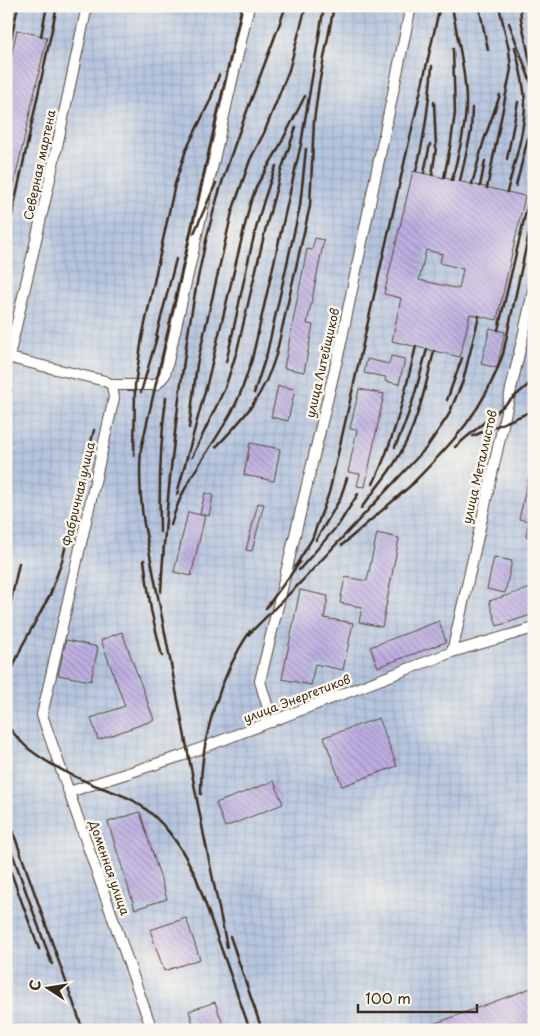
<svg xmlns="http://www.w3.org/2000/svg" width="540" height="1036" viewBox="0 0 540 1036" font-family="'Playpen Sans',sans-serif">
<defs>
<pattern id="industrial-grid" width="8" height="8" patternUnits="userSpaceOnUse" patternTransform="scale(1.25)"><rect width="8" height="8" fill="#b6c5de"/><path d="M0 4h8M4 0v8" fill="none" stroke="#9da9be"/></pattern>
<pattern id="building-back-hatch" width="6" height="6" patternUnits="userSpaceOnUse" patternTransform="scale(1.25)"><rect width="6" height="6" fill="#bdaee1"/><path d="M-1 5l2 2M0 0l6 6M5-1l2 2" fill="none" stroke="#9b8eb6"/></pattern>
</defs>
<rect width="100%" height="100%" fill="#fbf7ec"/>
<filter id="ink" filterUnits="userSpaceOnUse"><feTurbulence type="fractalNoise" baseFrequency=".02" numOctaves="2"/><feDisplacementMap in="SourceGraphic" scale="10" xChannelSelector="R" yChannelSelector="G"/><feConvolveMatrix kernelMatrix="1 2 1 2 8 2 1 2 1" color-interpolation-filters="sRGB"/></filter>
<filter id="wash" filterUnits="userSpaceOnUse"><feTurbulence type="fractalNoise" baseFrequency=".0096" numOctaves="4" result="noise"/><feDisplacementMap in="SourceGraphic" scale="20" xChannelSelector="R" yChannelSelector="G"/><feGaussianBlur stdDeviation="1.12" result="paint"/><feColorMatrix in="noise" values="0 0 0 0 0 0 0 0 0 0 0 0 0 0 0 0 0 1.4 0 .05"/><feComposite in="paint" operator="in"/></filter>
<g filter="url(#wash)">
<rect width="100%" height="100%" fill="#ece5c5"/>
<!-- industrial -->
<path fill="url(#industrial-grid)" d="M6 6H534V1030H6Z"/>
<g id="blocks">
<!-- building -->
<path fill="url(#building-back-hatch)" fill-rule="evenodd" d="M17 30 47 37 9 206H6V79Z
M413 171 525 196 497 320 470 314 460 357 392 341 401 298 384 294ZM426 250 442 254 440 263 463 269 459 289 419 280Z
M315 238 324 240 307 324 313 325 304 372 284 368 307 249 312 250Z
M490 328 505 332 497 368 481 364Z
M391 356 405 359 399 384 385 381 386 377 364 373 367 359 389 364Z
M278 386 295 389 288 421 271 417Z
M359 389 384 394 365 487 357 486 360 474 348 472 357 430 350 429Z
M250 443 280 449 274 481 244 475Z
M531 467H534V538L526 536 529 521 519 519Z
M205 493 213 495 209 516 200 514Z
M258 503 264 504 252 551 246 550Z
M188 512 205 516 191 576 174 572Z
M377 533 399 538 382 627 359 622 362 607 340 603 345 577 367 581Z
M494 557 512 561 505 593 487 589Z
M534 587V614L497 626 489 601Z
M300 590 328 596 324 618 353 623 343 670 315 664 311 685 282 679Z
M439 621 446 642 378 667 370 647Z
M122 632 154 720 98 740 91 718 125 706 101 640Z
M66 640 98 647 91 681 58 675Z
M379 718 397 766 342 786 324 737Z
M274 781 283 804 225 827 216 803Z
M140 812 167 899 135 909 108 822Z
M186 918 200 959 164 971 150 930Z
M534 987V1030H420V1029Z
M215 1002 225 1030H195L189 1011Z"/>
</g>
</g>
<g filter="url(#ink)">
<use href="#blocks" fill-opacity="0" stroke="#564637" stroke-width="1"/>
<g fill="none" stroke-linecap="round" stroke-linejoin="round">
<defs>
<path id="minor" d="M6 357 105 381 112 385 114 398 42 715 152 1030
M9 357 50 179 87 6
M112 385H156L165 375 249 6
M452 652 534 287
M272 722 260 681 341 343 411 6
M69 792 181 756 452 652 534 628"/>
</defs>
<!-- minor casing -->
<use href="#minor" stroke="#564637" stroke-width="12"/>
<!-- minor -->
<use href="#minor" stroke="#fff" stroke-width="10"/>
<!-- rail -->
<path stroke="#3b2a1e" stroke-width="2.5" d="M452 6C457 38 466 71 466 103 466 128 458 155 452 180
M479 6 488 50
M520 6 521 19 531 66
M509 23 534 91
M41 36 47 6
M6 63 18 6
M507 159 518 102
M416 171C425 137 429 102 432 66
M424 173 430 144
M432 175 436 148 434 102
M444 178 451 142 455 113 453 49
M460 181 471 132 472 108
M472 184 484 140 500 95
M480 186 485 161
M516 186 528 138 531 110
M487 188 511 69 509 50 499 6
M507 192C514 164 524 134 525 105 525 85 519 66 515 47
M194 233 216 183
M6 243 57 6
M498 330 534 177
M155 341 176 259
M226 362C242 297 251 229 276 166
M141 392 157 337
M254 393 267 353 300 206 306 149
M447 400 462 358
M6 403 11 390
M189 428 197 364 232 212 250 160 264 133 289 70 306 6
M473 436 523 415 534 409
M216 447C245 417 263 397 276 355L310 206 314 121 319 84 334 6
M395 447C410 415 418 383 427 349
M455 447 534 380
M134 456 135 385 142 338 175 184 186 150 210 101 219 75
M192 457 225 388 237 351 266 227 281 171 296 127
M373 484C395 438 404 396 416 346
M411 485C452 443 484 411 503 354L534 210
M177 494 207 384 250 204 257 185 277 151 305 96
M361 508C372 494 384 479 394 464 416 430 425 390 434 351
M171 525C181 485 207 455 227 420 239 401 245 381 252 359L301 144 324 6
M160 532C159 487 160 443 166 398
M316 540 340 499 347 478
M342 545 416 481
M144 560 151 610 162 656
M295 567 312 539 329 493 440 6
M299 570 339 524 358 494
M161 592C164 533 170 473 177 415 185 347 195 279 213 213 232 144 262 74 286 6
M266 608 300 562
M6 624 19 563
M247 636 301 582 427 447 448 416 463 381 479 316
M6 696 11 672 22 646 50 595 62 561 94 430
M6 725C14 733 21 743 30 750 50 765 72 776 94 785 107 790 122 794 134 801 164 819 181 846 196 877L250 1030
M201 794C200 739 220 676 250 631
M6 812 83 1030
M6 836 52 964
M6 859 39 949
M230 936 262 1030
M227 947 204 836 144 524C140 499 139 475 141 449L242 6"/>
</g>
</g>
<g text-anchor="middle" stroke-width="5" stroke-linejoin="round" paint-order="stroke">
<!-- street labels -->
<g font-size="12" fill="#3b2a1e" stroke="#fbf7ec">
<text transform="translate(40 165) rotate(-78)" y="4">Северная мартена</text>
<text transform="translate(323 363) rotate(-77)" y="4">улица Литейщиков</text>
<text transform="translate(480 467) rotate(-77)" y="4">улица Металлистов</text>
<text transform="translate(79 494) rotate(-77)" y="4">Фабричная улица</text>
<text transform="translate(297 699) rotate(-21)" y="4">улица Энергетиков</text>
<text transform="translate(109 868) rotate(71)" y="4">Доменная улица</text>
</g>
</g>
<!-- margin -->
<rect width="540" height="1036" fill="none" stroke="#fbf7ec" stroke-width="25"/>
<!-- north arrow -->
<g transform="translate(48 988) rotate(282)" stroke="#fbf7ec" stroke-width="4" paint-order="stroke">
<path d="M0-4L9 19L0 12L-9 19Z" fill="#3b2a1e"/>
<text y="-8" font-size="14" font-weight="bold" text-anchor="middle" fill="#3b2a1e">С</text>
</g>
<!-- scale -->
<path d="M358 1004v8h119v-8" fill="none" stroke="#3b2a1e" stroke-width="2.5"/>
<text x="365" y="1004" font-size="15" fill="#3b2a1e" stroke="#fbf7ec" stroke-width="4" paint-order="stroke">100 m</text>
</svg>
